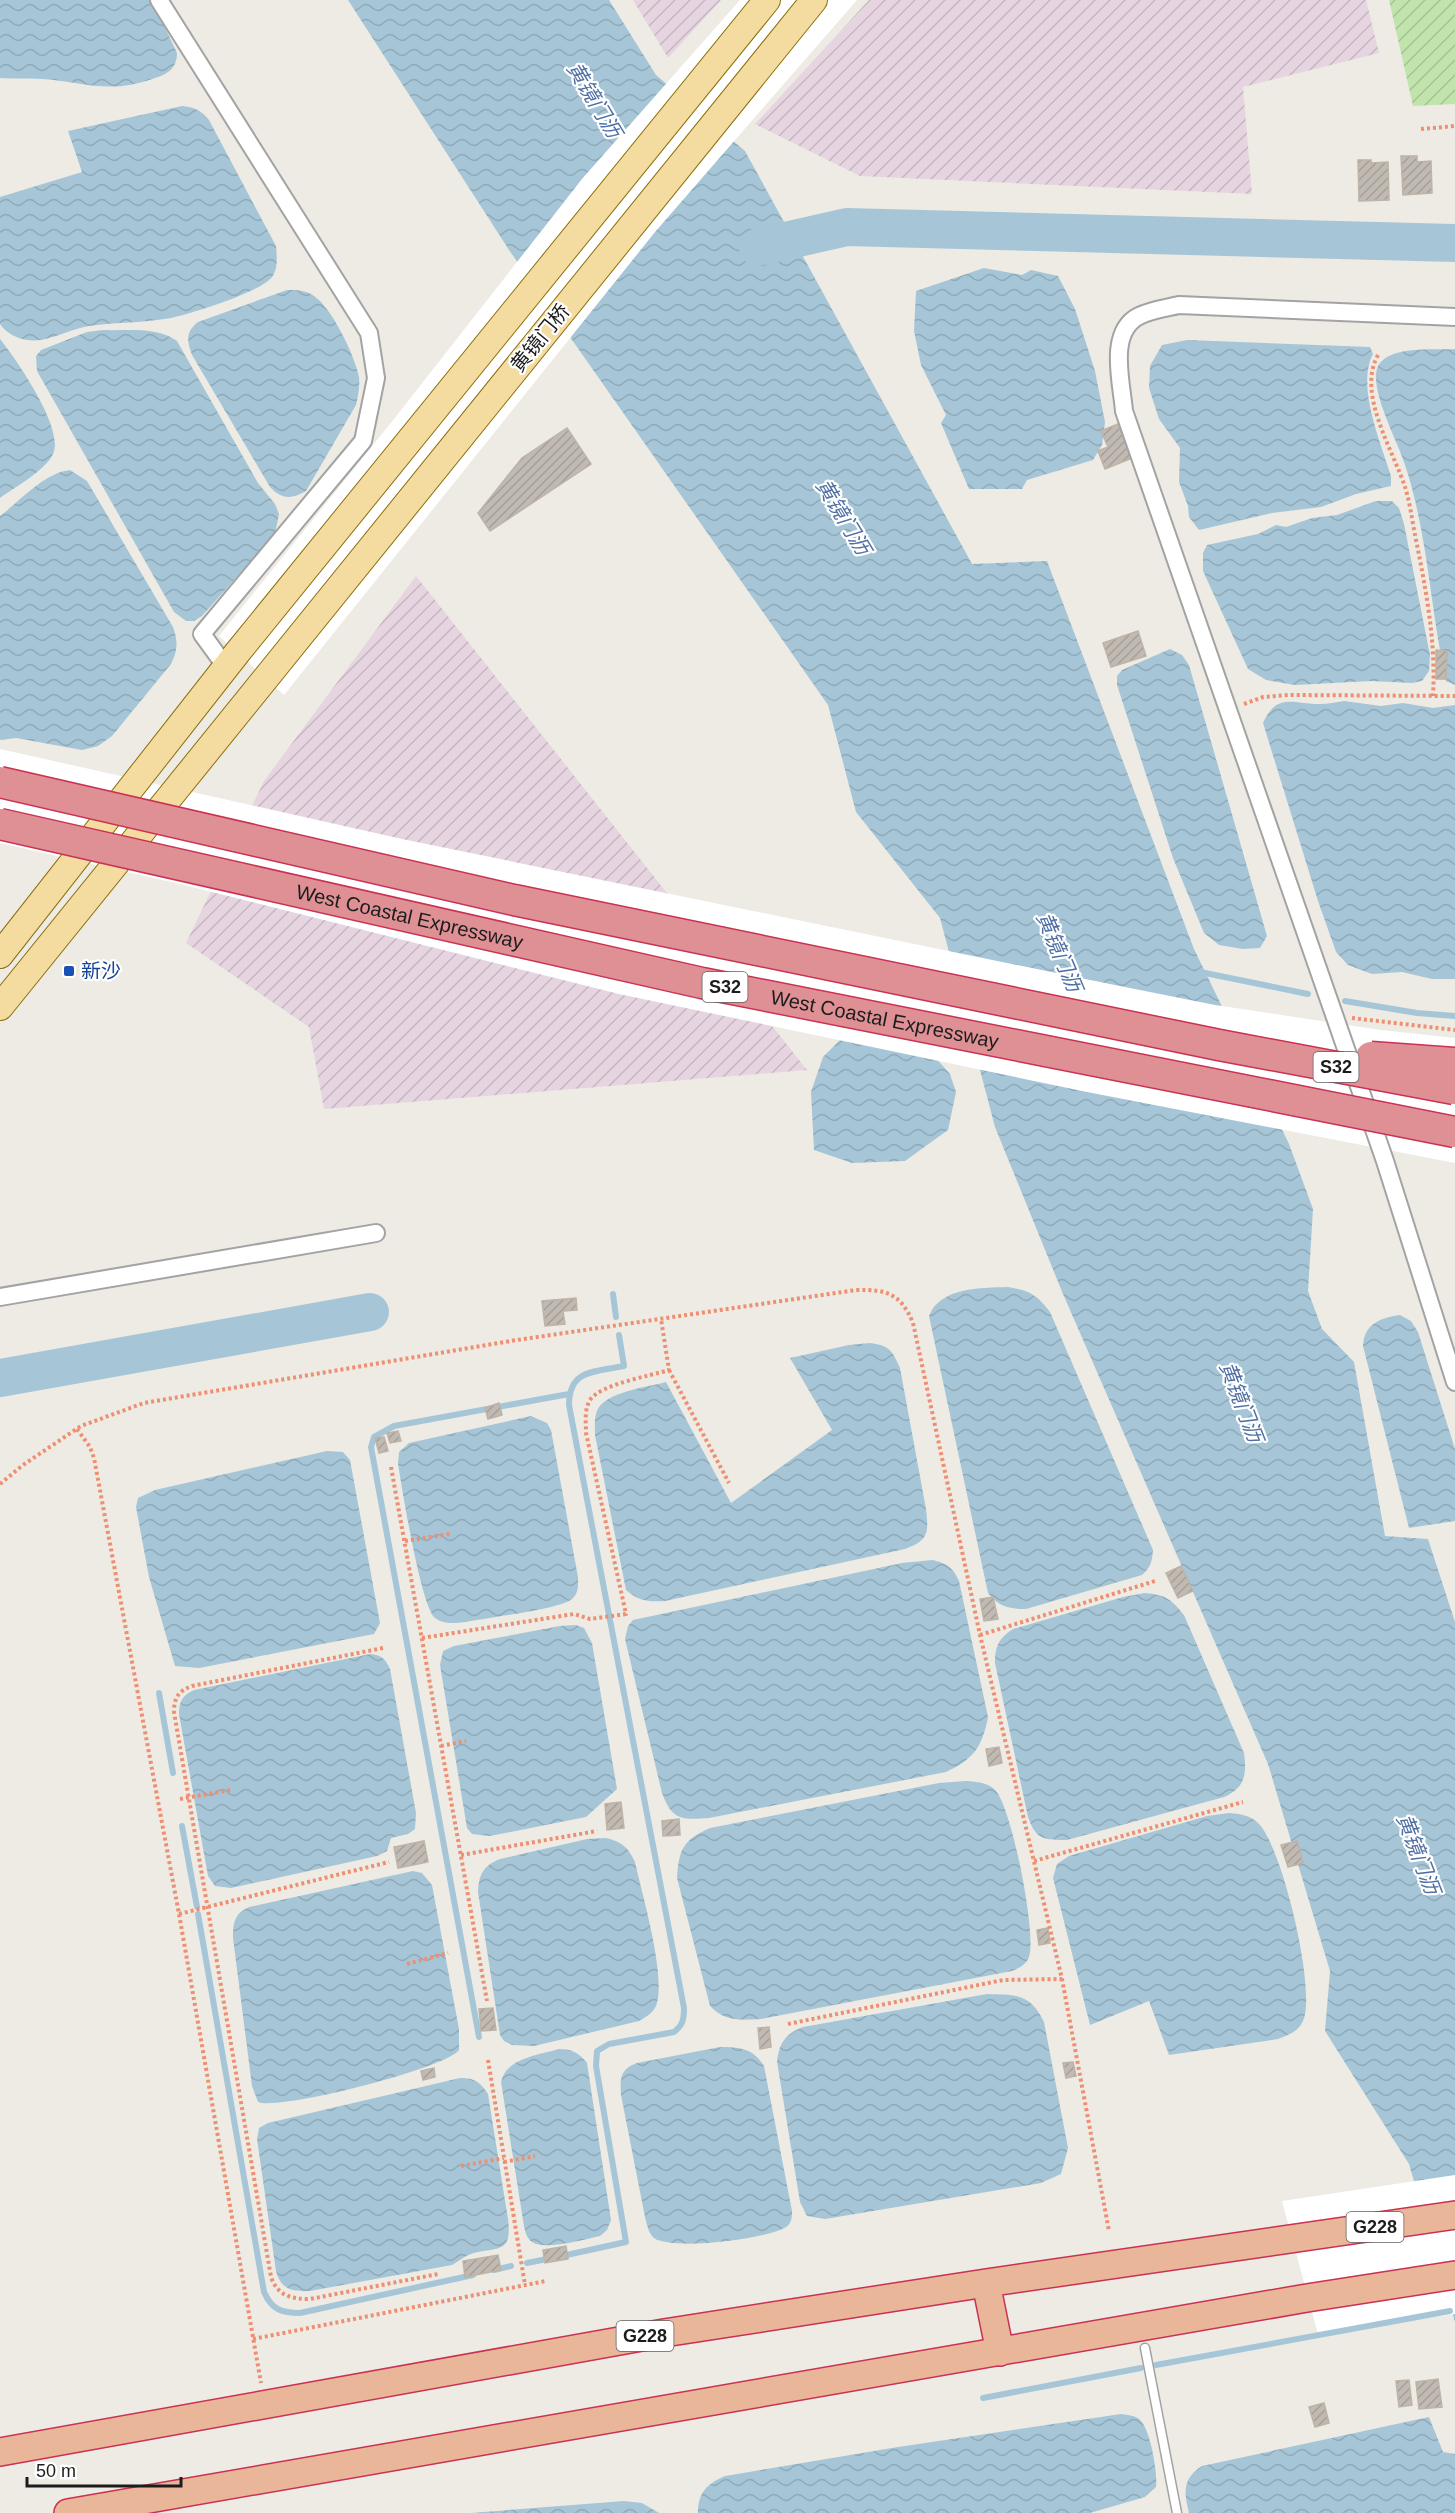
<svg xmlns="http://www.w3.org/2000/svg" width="1455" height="2513" viewBox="0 0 1455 2513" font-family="Helvetica,'Noto Sans SC',sans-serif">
<defs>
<pattern id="industrial-furrows" width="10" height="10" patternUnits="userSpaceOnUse" patternTransform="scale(1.5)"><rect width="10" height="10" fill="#e6d5e0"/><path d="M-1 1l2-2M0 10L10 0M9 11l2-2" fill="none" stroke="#c5b6c0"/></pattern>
<pattern id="garden-furrows" width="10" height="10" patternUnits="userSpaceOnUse" patternTransform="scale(1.5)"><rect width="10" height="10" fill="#c0e4ac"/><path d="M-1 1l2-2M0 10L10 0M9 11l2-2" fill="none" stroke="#a4c393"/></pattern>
<pattern id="water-waves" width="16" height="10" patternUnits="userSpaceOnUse" patternTransform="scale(1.5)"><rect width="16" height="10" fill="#a6c6d8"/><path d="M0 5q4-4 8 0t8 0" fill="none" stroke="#8eaab9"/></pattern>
<pattern id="building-hatch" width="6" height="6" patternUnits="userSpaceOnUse" patternTransform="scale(1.5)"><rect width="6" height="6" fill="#c1bab3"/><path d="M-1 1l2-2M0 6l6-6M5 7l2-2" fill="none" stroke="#a59f99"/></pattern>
</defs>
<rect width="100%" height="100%" fill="#edebe3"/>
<!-- industrial -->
<path fill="url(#industrial-furrows)" d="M633 0H721L668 58Z
M869 0H1366L1379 53 1243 87 1252 194 860 176 755 124Z
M416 576 807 1070 324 1109 309 1027 186 943 264 781Z"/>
<!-- garden -->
<path fill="url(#garden-furrows)" d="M1389 0H1455V104L1413 106Z"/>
<!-- water -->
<path fill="url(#water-waves)" d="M0 0H152L177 53C177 68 168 74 155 78 109 95 86 82 42 79 28 78 14 79 0 78Z
M348 0H609L656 75 745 151 972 564 1047 561 1194 949 1289 1144 1313 1209 1308 1291 1322 1329 1354 1362 1385 1536 1428 1539 1455 1622V2322L1409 2164 1325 2031 1330 1971 1268 1764 1063 1294 995 1127 940 918 856 812 828 705 509 250Z
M182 106C194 107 201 110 209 120L276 246C277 257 278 269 272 277 261 292 191 314 171 318 144 323 116 322 89 326 68 329 49 343 27 340 17 339 5 332 0 324V197L82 172 68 131Z
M984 268 1022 275 1031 270 1058 276 1075 309 1095 371 1105 422 1102 445 1093 460 1027 480 1022 489H969L941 423 946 415 921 365 914 331 916 291Z
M287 290C296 290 306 290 314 296 332 308 355 356 359 377 360 387 358 396 356 405L306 491C291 500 281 499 270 487L192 355C187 341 185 332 198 322Z
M103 330C127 331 157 326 177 341L258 483 275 504 279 514 275 534 202 616 194 621H186L174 612 37 371 36 356 41 350 87 332Z
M0 339C16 359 65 429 53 454 46 470 15 487 0 498Z
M1187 340 1370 347 1373 354C1356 386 1381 443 1391 476V486L1356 494 1321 507 1272 513 1199 530 1189 517 1188 506 1179 482 1180 448 1159 419 1149 388 1150 366 1162 345Z
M1455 349V685L1446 681C1430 609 1428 532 1404 462 1397 440 1368 387 1378 366 1389 345 1435 350 1455 349Z
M70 470 87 481 173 627C178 641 178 650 171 664L112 736 98 746 82 750 16 738 0 740V516C20 501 44 473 70 470Z
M1376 501H1392L1399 508 1404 524 1430 655 1429 671 1422 681 1412 683 1371 681 1295 685 1266 680 1248 669 1203 571V553L1207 545 1258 534 1276 525 1286 527 1312 518 1337 515Z
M1170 649 1182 655 1189 665 1267 936 1260 948 1243 949 1219 945 1204 933 1173 858 1117 685V676L1122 670Z
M1344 701 1381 706 1403 703 1433 708 1455 705V979H1432L1402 972 1372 974 1348 965 1336 952 1318 901 1263 723C1277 692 1292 704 1320 704 1328 704 1336 702 1344 701Z
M845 1035 933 1055 950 1074 956 1092 948 1130 905 1161 852 1163 814 1150 811 1092 823 1057Z
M1008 1287C1030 1291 1036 1294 1050 1312L1153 1550C1152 1561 1151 1567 1142 1575L1026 1609C1009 1609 999 1607 988 1593L929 1316C940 1287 981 1288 1008 1287Z
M1400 1315 1411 1321 1418 1332 1455 1449V1521L1409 1528 1363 1346C1364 1324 1380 1318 1400 1315Z
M870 1343C890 1346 892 1350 900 1368L926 1509C929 1534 928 1540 905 1549L665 1601C648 1602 638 1601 626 1590L595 1435C595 1427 594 1418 597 1411 604 1392 648 1387 666 1382L731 1503 832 1430 790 1358 849 1345Z
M531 1416 547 1423 551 1430 578 1577C578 1585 579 1593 572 1599 561 1609 485 1618 466 1622 455 1623 444 1625 435 1618 421 1607 402 1488 398 1464L399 1452 409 1443Z
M327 1451 343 1452 350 1460 380 1623 374 1634 199 1668 175 1666 149 1577 136 1507 138 1498 155 1490Z
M932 1560C946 1563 953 1567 959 1581L988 1717C982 1747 974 1759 946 1772L709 1818C681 1820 672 1820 662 1793L625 1639 628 1626 633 1620 902 1563Z
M1145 1593C1166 1595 1171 1599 1184 1615L1244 1753C1247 1774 1245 1788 1224 1797L1067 1840C1044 1840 1036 1840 1028 1817L995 1663C995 1646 999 1638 1013 1629L1123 1597Z
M576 1625 584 1628 592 1643 617 1789 586 1817 490 1836 472 1834 467 1828 440 1665 443 1651 454 1646 560 1626Z
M370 1654C381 1655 385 1658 390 1669L416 1813 415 1829 408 1834 391 1838 387 1851 377 1856 231 1888 215 1886 208 1876 179 1714C179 1701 183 1695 194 1690Z
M966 1781C977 1782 988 1782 996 1791 1012 1810 1037 1934 1029 1957 1026 1965 1019 1968 1012 1971L761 2019C740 2020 725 2022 710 2006L677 1878C679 1849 683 1840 710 1828L939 1783Z
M1229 1813C1240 1814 1250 1815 1258 1823 1282 1845 1317 1992 1303 2021 1298 2032 1288 2035 1278 2039L1169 2055 1149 2001 1090 2025 1053 1878 1057 1864 1069 1856 1207 1816Z
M606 1838C622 1842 628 1847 635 1862 642 1894 667 1978 656 2006 653 2013 646 2017 639 2021L534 2046 512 2045 504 2041 500 2035 478 1892C479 1874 483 1866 500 1859L587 1839Z
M413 1871 422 1873 432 1885 459 2029V2050C447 2068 279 2111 258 2102L252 2086 233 1938C233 1923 234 1914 249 1907Z
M987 1994C1016 1995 1030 1993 1044 2022L1068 2148 1061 2174 1041 2183 825 2219 807 2216 800 2202 777 2062C779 2043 785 2034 803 2027Z
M720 2047C739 2047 753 2048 764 2066L792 2211C792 2217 792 2223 786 2227 768 2239 673 2251 654 2238 648 2233 647 2224 645 2217L621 2095C620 2079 620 2069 637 2063Z
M559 2049C572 2049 579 2053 587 2063L611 2220 607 2230 600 2236C585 2239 545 2251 532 2242 526 2238 524 2228 523 2220L501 2082C506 2058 539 2055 559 2049Z
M460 2078C475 2078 480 2082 488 2094L508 2219C512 2253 500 2247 474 2253 466 2255 459 2261 452 2265L310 2291C291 2292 281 2289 276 2271L257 2139 259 2128 268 2123Z
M1121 2414C1127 2415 1134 2415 1139 2419 1150 2427 1158 2473 1156 2487L1145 2497 1090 2513H698C698 2492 707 2484 725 2476L898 2447Z
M1429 2417 1443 2452 1455 2454V2513H1189C1184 2492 1182 2479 1202 2466Z
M624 2501 642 2503 659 2513H471Z"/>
<!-- pier -->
<path fill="#fff" d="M740 0H857L655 232 284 695 219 636 398 414 582 179Z
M0 749 402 839 1105 983 1215 1005 1381 1030 1455 1038V1163L1087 1092 619 994 180 884 0 843Z
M1455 2175V2314L1318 2334 1282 2201Z"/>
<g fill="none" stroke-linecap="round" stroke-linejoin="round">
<!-- stream -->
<path stroke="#a6c6d8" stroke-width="6" d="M1200 972 1308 994
M1345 1001 1417 1013 1455 1016
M613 1294 616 1317
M159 1693 173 1773
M182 1826 197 1907
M198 1914 264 2292C272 2310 282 2313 300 2313L473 2275
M479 2037 371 1447 374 1437 394 1426 569 1394
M562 2256 626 2242 596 2066 597 2051 609 2044 674 2032C683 2025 684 2019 684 2008L569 1405C569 1369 595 1372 624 1366L619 1335
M527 2263 552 2258
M494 2270 511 2266
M1156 2365 1450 2311
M983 2398 1141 2368"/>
<!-- river -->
<path stroke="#a6c6d8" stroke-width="38" d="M758 247 847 227 1455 243
M0 1378 370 1312"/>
</g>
<!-- building -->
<path fill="url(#building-hatch)" stroke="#bdb3a6" stroke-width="1.5" d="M1401 156H1417V162L1431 161 1432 193 1403 195Z
M1358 160H1371V163L1388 162 1389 200 1359 201Z
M1118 424 1132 458 1105 469 1098 451 1108 447 1101 431Z
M567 428 591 464 490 531 478 513 522 458Z
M1138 631 1146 656 1111 667 1103 643Z
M1436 650 1447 651 1446 679H1436Z
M576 1298 577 1310 563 1311 565 1324 545 1326 542 1301Z
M499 1403 502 1415 488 1419 485 1408Z
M398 1431 401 1441 390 1443 387 1433Z
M384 1437 388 1451 379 1453 375 1438Z
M1181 1566 1193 1591 1178 1598 1166 1573Z
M993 1597 998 1619 984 1621 980 1599Z
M999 1747 1002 1763 989 1766 986 1749Z
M621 1802 624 1828 607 1830 605 1804Z
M679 1819 680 1835 663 1836 662 1821Z
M424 1841 428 1862 398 1868 394 1847Z
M1297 1841 1303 1863 1288 1867 1281 1845Z
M1048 1928 1050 1943 1039 1945 1037 1930Z
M493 2008 496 2030 481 2031 479 2009Z
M769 2027 771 2047 760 2049 758 2028Z
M1073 2062 1076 2076 1066 2078 1063 2063Z
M434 2068 435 2077 423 2080 421 2071Z
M566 2246 568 2259 545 2263 543 2250Z
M498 2255 501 2270 465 2277 463 2261Z
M1438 2379 1442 2407 1419 2409 1416 2382Z
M1409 2380 1412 2405 1399 2407 1396 2381Z
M1324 2403 1329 2423 1315 2427 1309 2407Z"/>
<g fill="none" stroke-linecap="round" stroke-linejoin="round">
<defs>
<path id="service" d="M1145 2348 1177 2513"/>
<path id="minor" d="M159 0 369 333 376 378 363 441 202 634 226 667
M1455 317 1179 305C1166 308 1151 310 1139 316 1107 332 1122 384 1124 411L1385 1161 1455 1382
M0 1297 376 1233"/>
<path id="primary" d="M0 955 237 653 767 0
M0 1007 814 0"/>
<path id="trunk" d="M986 2283 1000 2352
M0 2452 664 2333 986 2283 1455 2215
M68 2513 1307 2298 1455 2275"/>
</defs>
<!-- service casing -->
<use href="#service" stroke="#a3a3a3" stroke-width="11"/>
<!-- minor casing -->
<use href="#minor" stroke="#a3a3a3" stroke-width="20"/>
<!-- primary casing -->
<use href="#primary" stroke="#8a700b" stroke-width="28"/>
<!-- trunk casing -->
<use href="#trunk" stroke="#ca3152" stroke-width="30"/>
<!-- path -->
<path stroke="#ef8f72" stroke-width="4" stroke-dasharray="3 3" stroke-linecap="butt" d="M1421 129 1455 126
M1378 355C1356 394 1394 451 1406 490 1411 508 1413 527 1417 545 1427 595 1436 645 1433 696
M1244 704 1263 697 1289 695 1455 696
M1352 1018 1455 1030
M669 1370 729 1483
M77 1429 90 1447 94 1458 179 1914 261 2383
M391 1467 487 2001
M0 1484 23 1465 81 1426 144 1403 517 1340 856 1290C887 1289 901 1294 913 1323L980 1635 1062 1979 1109 2231
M405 1541 450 1534
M980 1635 1155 1581
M422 1638 574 1614 590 1619 626 1614 586 1433C586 1422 584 1410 590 1400 601 1384 650 1376 669 1370L661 1319
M383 1648 192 1686C178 1691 174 1698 174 1712L271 2277C278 2296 291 2299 310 2299L438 2274
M441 1746 466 1741
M180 1799 230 1790
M461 1855 597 1831
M1034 1861 1243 1802
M179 1914 389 1862
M407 1964 448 1953
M788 2024 1003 1980 1062 1979
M488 2060 525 2285
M504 2162 535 2156
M461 2166 504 2158
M253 2339 546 2281"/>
<!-- service -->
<use href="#service" stroke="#fff" stroke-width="8"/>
<!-- minor -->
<use href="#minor" stroke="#fff" stroke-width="16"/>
<!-- primary -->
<use href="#primary" stroke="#f4dba0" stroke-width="26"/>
<!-- trunk -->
<use href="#trunk" stroke="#eab69a" stroke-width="27"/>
<defs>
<g id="motorway-bridge">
<path d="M0 782 514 900 1219 1045 1454 1089"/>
<path id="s1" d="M0 824 702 983 1455 1132"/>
<path d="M1371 1057 1455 1063"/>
</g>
</defs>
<!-- motorway-bridge casing -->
<use href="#motorway-bridge" stroke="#ca3152" stroke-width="33" stroke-linecap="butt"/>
<!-- motorway-bridge -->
<use href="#motorway-bridge" stroke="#df9094" stroke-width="30"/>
</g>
<!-- markers -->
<rect fill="#1a4fb4" stroke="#fff" stroke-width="2" x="63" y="965" width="12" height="12" rx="3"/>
<g text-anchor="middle" stroke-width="4.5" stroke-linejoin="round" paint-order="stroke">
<!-- shield labels -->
<g fill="#fff" stroke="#606060" stroke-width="1.5">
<rect x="702.5" y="972" width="45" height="30" rx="4.5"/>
<rect x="1313.5" y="1052" width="45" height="30" rx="4.5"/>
<rect x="1346.5" y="2212" width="57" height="30" rx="4.5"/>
<rect x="616.5" y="2321" width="57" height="30" rx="4.5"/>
</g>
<g font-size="18" font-weight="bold" fill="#1c1c1c">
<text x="725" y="993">S32</text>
<text x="1336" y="1073">S32</text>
<text x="1375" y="2233">G228</text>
<text x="645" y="2342">G228</text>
</g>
<!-- street labels -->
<g font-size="20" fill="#1c1c1c" stroke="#fff">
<text transform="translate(540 338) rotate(-51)" y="7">黄镜门桥</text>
<text dy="7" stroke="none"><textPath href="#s1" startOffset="420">West Coastal Expressway</textPath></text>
<text dy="7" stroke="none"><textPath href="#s1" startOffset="906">West Coastal Expressway</textPath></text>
</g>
<!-- transit labels -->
<g font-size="20" fill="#164399" stroke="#fff" text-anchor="start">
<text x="81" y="978">新沙</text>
</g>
<!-- water labels -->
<g font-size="21" font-style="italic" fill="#5070a4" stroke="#fff">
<text transform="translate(594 100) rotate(59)" y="7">黄镜门沥</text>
<text transform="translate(843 517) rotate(59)" y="7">黄镜门沥</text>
<text transform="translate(1059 952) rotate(67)" y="7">黄镜门沥</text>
<text transform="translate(1241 1402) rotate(69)" y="7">黄镜门沥</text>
<text transform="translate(1418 1854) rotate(69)" y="7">黄镜门沥</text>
</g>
</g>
<!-- scale -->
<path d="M27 2477v9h154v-9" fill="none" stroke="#1c1c1c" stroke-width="3"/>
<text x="36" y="2477" font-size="18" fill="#1c1c1c" stroke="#ffffff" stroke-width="4.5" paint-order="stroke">50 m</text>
</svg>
